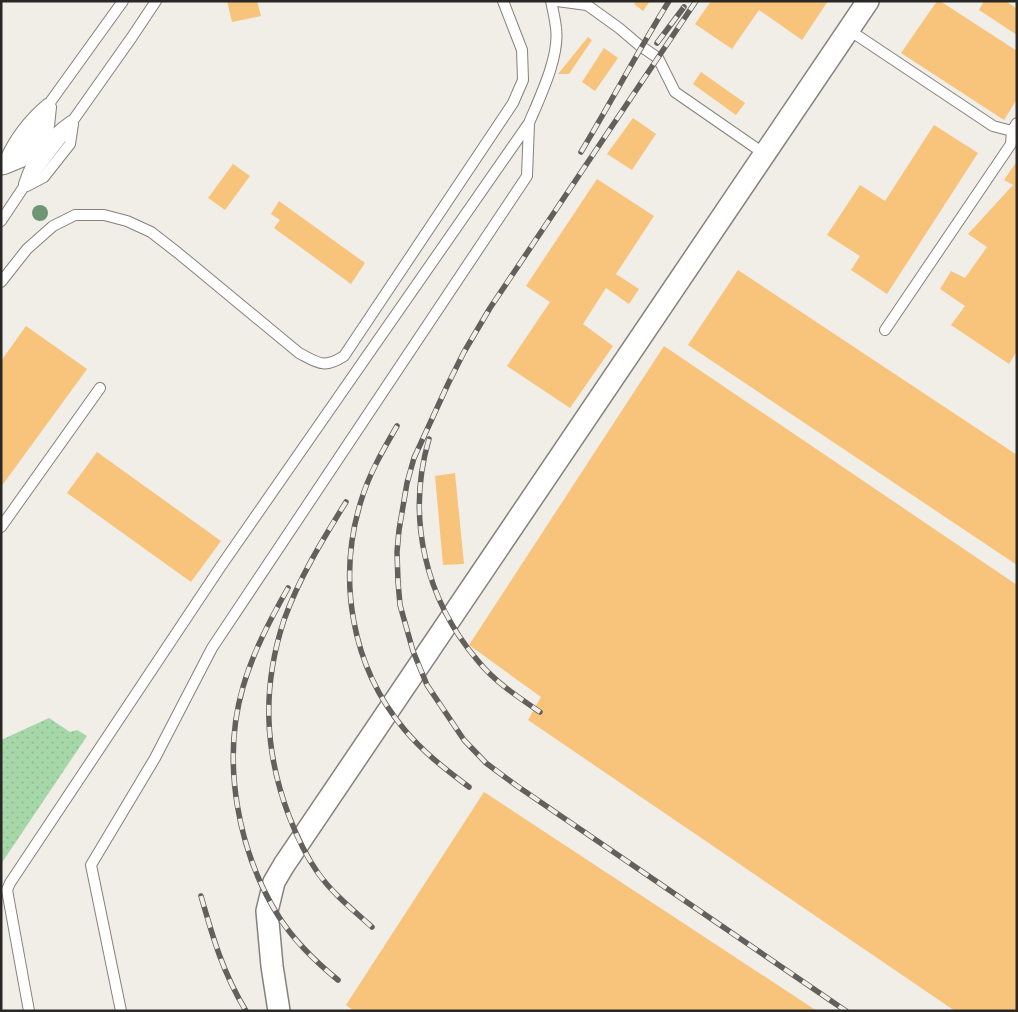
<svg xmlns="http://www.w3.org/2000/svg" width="1018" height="1012" viewBox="0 0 1018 1012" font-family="Roboto,sans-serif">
<defs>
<pattern id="green-dots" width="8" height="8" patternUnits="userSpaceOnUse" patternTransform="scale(1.25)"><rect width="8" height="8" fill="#a6d7a9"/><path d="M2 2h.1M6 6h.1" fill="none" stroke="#8fb991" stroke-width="1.8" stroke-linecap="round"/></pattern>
</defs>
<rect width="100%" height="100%" fill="#f1ede7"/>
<!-- green -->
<path fill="url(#green-dots)" d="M49 718 70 732 77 730 87 736 1 864V740Z"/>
<!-- building -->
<path fill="#f8c47b" d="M227 1H257L261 16 232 22Z
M636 1H650L643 11 634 4Z
M711 1H828L802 40 759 10 732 49 695 24Z
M937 1H940L1017 51V99L1004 120 901 53Z
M984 1H1006L1017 9V35L979 10Z
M588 37 592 40 569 74H558Z
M604 48 618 58 595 91 582 82Z
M701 72 745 103 736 115 693 84Z
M633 118 656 134 632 170 607 154Z
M934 125 978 153 887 294 851 270 860 256 827 235 860 185 885 201Z
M1017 161V351L1009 364 951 325 965 306 940 289 951 271 965 278 987 247 968 234 1013 185 1004 180Z
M233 164 250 176 225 210 208 198Z
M597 179 654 216 616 274 639 289 629 304 606 288 583 324 613 346 570 408 507 366 550 302 526 286Z
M279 201 365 263 351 284 274 228 280 220 271 214Z
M738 270 1017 455V565L688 345Z
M26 326 87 369 1 487V361Z
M664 346 1017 585V1011H955L528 720 541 697 469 645Z
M97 452 221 541 191 582 67 493Z
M455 473 464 564 443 565 435 476Z
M484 792 817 1011H354L346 1005Z"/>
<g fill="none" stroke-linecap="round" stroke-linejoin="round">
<defs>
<path id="service" d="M557 1 587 5 619 28 639 45 658 58 675 92 766 155
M849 30 993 126 1012 131
M2 167C11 143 27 121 47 104
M5 169 22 162 49 126 51 107
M1 170 15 156 41 120 51 101 123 1
M24 184C32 158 49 136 71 121
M27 186 44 177 70 144 73 124
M1 221 23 188 63 136 74 119 132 37 156 1
M1 282 27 249 53 226 75 215H104L127 221 151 232 178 253 299 353C318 363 324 369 344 356L513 103 523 80 522 50 503 1
M885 330 1011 144 1012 131 1017 123
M1 527 100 388
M29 1011 7 890 10 883 221 566 529 123C540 97 560 56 556 28 555 19 553 10 551 1
M121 1011 91 865 155 758 212 648 527 176 529 124"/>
<path id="minor" d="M279 1011 272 966 267 911 274 882 284 865 868 1"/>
</defs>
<!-- service casing -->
<use href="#service" stroke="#85817c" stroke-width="12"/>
<!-- minor casing -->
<use href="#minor" stroke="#85817c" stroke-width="24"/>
<!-- service -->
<use href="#service" stroke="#fff" stroke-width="10"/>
<!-- minor -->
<use href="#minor" stroke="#fff" stroke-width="21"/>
<defs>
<path id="rail" d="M696 1 490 308 464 352 448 384 414 458 407 483 399 530 397 552 398 582 400 605 413 651 427 685 464 740 486 763 517 786 846 1011
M657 43 684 7
M581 152C611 102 638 51 669 1
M397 426C383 450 369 474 361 501 337 578 351 666 404 729 423 752 445 769 469 787
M429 439C406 517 425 599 478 661 495 682 518 697 540 712
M346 502C323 539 299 578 284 620 262 687 264 750 289 816 297 837 306 856 318 873 333 894 353 910 372 927
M288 588C270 620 253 652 243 687 221 762 238 852 279 917 295 942 316 962 338 980
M201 896C213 938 223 973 246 1011"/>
</defs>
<!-- rail casing -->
<use href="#rail" stroke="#61605c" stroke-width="5.5"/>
<!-- rail -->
<use href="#rail" stroke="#f1ede7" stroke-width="4" stroke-dasharray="11" stroke-linecap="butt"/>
</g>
<!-- trees -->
<circle fill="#6e9675" cx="40" cy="213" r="8"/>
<!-- border -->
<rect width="1018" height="1012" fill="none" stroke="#292826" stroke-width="5"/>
</svg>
